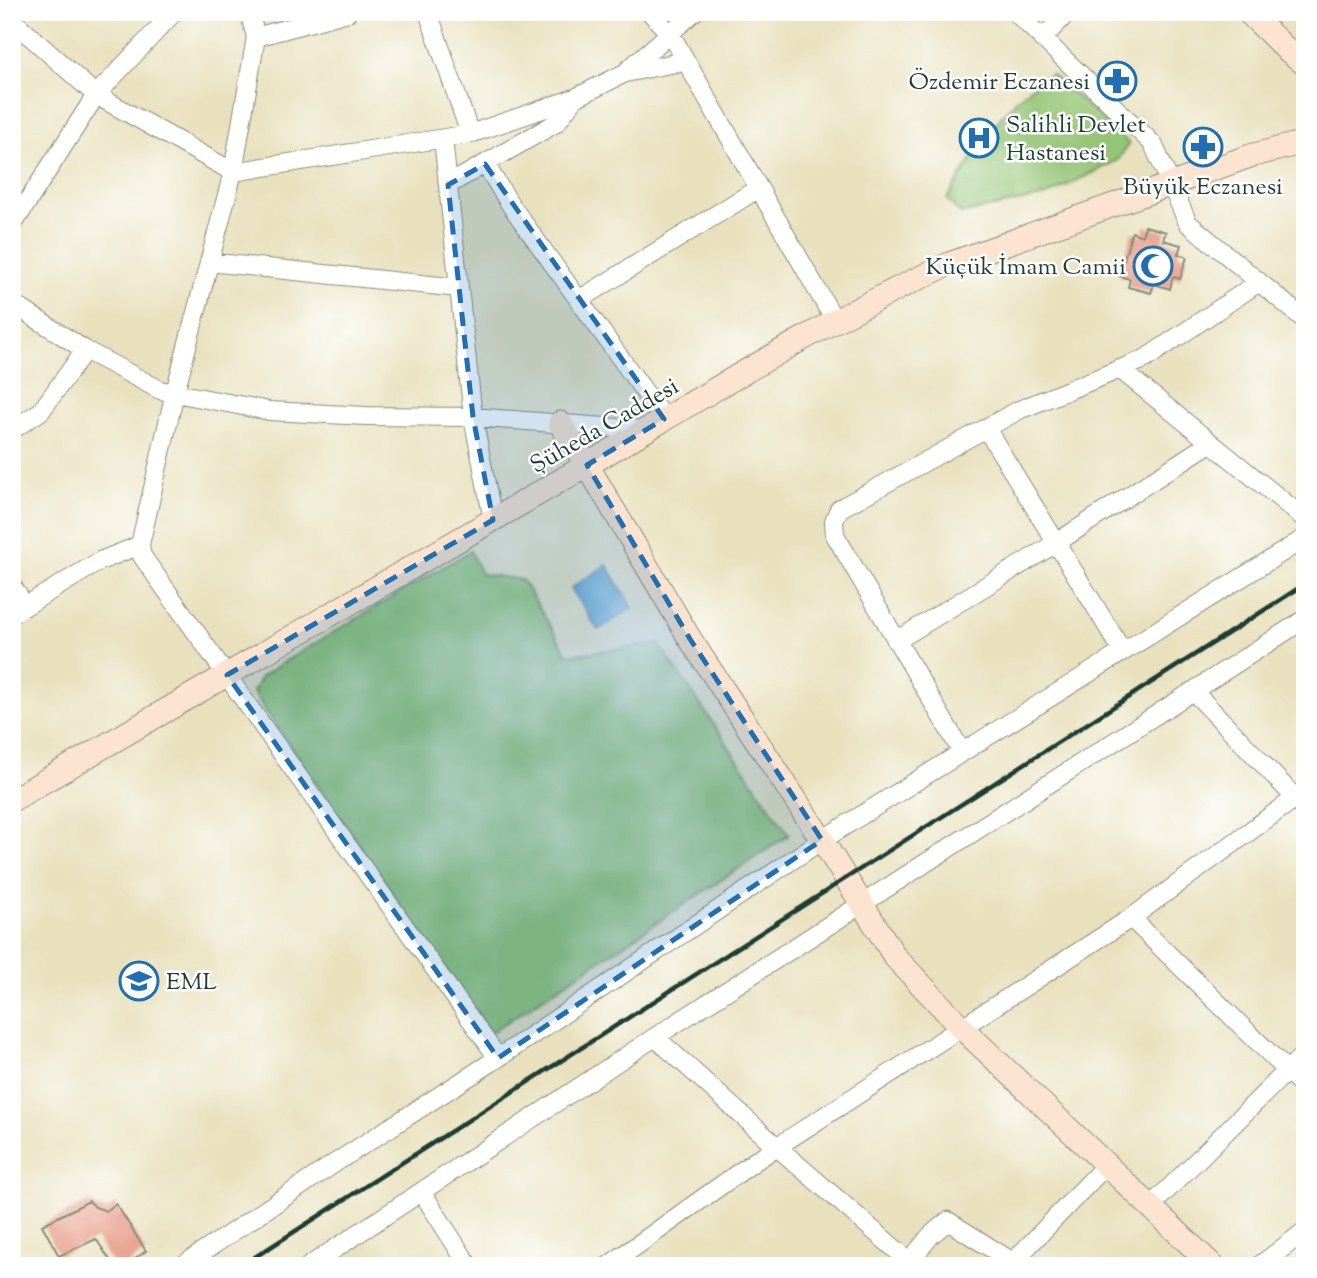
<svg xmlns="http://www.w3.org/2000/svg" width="1317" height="1278" viewBox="0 0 1317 1278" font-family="'Sorts Mill Goudy',serif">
<rect width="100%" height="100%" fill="#fff"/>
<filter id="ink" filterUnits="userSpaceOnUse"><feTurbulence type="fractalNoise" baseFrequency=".0143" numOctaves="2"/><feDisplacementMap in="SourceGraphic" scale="14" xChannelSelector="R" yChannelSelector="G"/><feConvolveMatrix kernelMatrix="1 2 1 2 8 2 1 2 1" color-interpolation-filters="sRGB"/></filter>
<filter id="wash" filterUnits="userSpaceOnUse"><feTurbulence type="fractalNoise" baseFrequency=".00686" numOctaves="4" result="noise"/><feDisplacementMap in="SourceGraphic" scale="28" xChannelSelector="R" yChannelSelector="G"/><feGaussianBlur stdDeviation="1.57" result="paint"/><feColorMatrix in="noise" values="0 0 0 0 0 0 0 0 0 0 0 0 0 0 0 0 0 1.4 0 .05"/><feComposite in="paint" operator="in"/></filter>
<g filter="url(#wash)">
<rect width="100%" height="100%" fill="#e9e1be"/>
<!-- green -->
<path fill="#94c575" stroke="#5a8154" stroke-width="2" d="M1051 74 1129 143 1118 160 1046 196 960 214 947 199C977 152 1001 102 1051 74Z
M470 551 481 574 522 580 568 655 659 644 789 835 490 1033 253 692 261 677 282 663Z"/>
<!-- water -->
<path fill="#5ca5d4" stroke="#3e7184" stroke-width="2" d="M607 565 633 608 598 630 571 588Z"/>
<g id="blocks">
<!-- building -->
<path fill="#e4907a" d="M1145 226 1166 232 1163 240 1181 245 1178 254 1187 257 1180 279 1173 277 1170 289 1154 284 1151 293 1128 287 1130 279 1119 276 1132 232 1142 236Z
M89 1201 95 1207 106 1211 116 1204 146 1251 125 1266H114L96 1239 59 1256 42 1225Z"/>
</g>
</g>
<g filter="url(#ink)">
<use href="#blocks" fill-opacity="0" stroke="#848f79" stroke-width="2"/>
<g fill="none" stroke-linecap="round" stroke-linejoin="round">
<defs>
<path id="street" d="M249 12 256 37 233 172 175 392 140 545 142 556 498 1058
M428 12 470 134
M650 12 671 35 835 321
M1015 12 1153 144 1188 223 1305 320
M12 20 96 95 233 172 470 134 575 98 625 73 685 61
M256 37 348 12
M1042 39 1068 12
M628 70 694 12
M443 139 473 417 493 520
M485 164 510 204 664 419
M448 185 556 123 575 98
M12 226 96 95 174 12
M209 262 459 288
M579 300 759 188
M12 303 85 350 160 390 269 411 366 416 473 417 644 430
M1121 370 1305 519
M986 428 1123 652
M12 430 41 411 85 350
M12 586 25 606
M12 614 100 561 140 545
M896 641 1056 543 1210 443
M1194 692 1305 808
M962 752 835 535 834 521 839 509 1019 410 1145 359 1259 282
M1131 918 1305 1088
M655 1037 777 1147 909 1261
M422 1192 469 1266
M1150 1207 1305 1053
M1013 1262 1106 1165
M182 1266 335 1163 498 1058 822 840 1305 538
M309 1266 655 1037 1305 619
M608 1266 758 1159 1131 918 1305 791
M906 1266 931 1235 948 1221 1019 1266
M1259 1266 1305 1231"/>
<path id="secondary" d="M1248 12 1286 49 1305 64
M560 423 587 465 690 639 822 840 895 957 962 1028 1213 1266
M12 800C198 692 384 583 570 475 695 402 818 324 949 264L1250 156 1305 142"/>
</defs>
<!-- street casing -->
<use href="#street" stroke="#848f79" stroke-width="20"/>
<!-- secondary casing -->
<use href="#secondary" stroke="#848f79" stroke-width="25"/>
<!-- street -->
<use href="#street" stroke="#fff" stroke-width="18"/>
<!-- secondary -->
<use href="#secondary" stroke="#fde4d0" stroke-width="23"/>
<!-- rail -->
<path stroke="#1f3d34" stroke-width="4.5" d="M241 1266 1305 584"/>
</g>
</g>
<!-- marked area -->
<path fill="#1f6fb2" fill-opacity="0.2" stroke="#1f6fb2" stroke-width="5" stroke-dasharray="14 9" stroke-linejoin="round" d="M485 164 664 419 587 465 690 639 822 840 498 1058 227 675 493 520 473 417 448 185Z"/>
<!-- icons -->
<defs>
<symbol id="pharmacy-ring" viewBox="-11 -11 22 22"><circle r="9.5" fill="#fff" stroke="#1f6fb2" stroke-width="1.5"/><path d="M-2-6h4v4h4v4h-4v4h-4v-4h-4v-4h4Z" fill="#1f6fb2"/></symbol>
<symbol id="hospital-ring" viewBox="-11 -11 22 22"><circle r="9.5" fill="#fff" stroke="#1f6fb2" stroke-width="1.5"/><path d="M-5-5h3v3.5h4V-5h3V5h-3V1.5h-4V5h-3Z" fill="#1f6fb2"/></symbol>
<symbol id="mosque-ring" viewBox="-11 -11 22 22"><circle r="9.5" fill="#fff" stroke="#1f6fb2" stroke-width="1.5"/><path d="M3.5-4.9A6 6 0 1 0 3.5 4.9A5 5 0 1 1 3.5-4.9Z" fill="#1f6fb2"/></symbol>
<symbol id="school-ring" viewBox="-11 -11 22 22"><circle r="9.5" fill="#fff" stroke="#1f6fb2" stroke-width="1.5"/><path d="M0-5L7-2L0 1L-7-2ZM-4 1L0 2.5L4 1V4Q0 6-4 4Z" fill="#1f6fb2"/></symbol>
</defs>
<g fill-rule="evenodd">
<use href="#pharmacy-ring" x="1095" y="59" width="44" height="44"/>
<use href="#hospital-ring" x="957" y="116" width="44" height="44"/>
<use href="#pharmacy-ring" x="1181" y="125" width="44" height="44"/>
<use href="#mosque-ring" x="1131" y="244" width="44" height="44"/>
<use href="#school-ring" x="117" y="959" width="44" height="44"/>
</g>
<g text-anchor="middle" stroke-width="5" stroke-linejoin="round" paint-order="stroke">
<!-- poi labels -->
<g font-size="24" fill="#1f3d34" stroke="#fff" text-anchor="end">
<text x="1090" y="89">Özdemir Eczanesi</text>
<text x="1006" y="132" text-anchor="start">Salihli Devlet<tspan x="1006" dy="28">Hastanesi</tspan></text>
<text x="1203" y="194" text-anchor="middle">Büyük Eczanesi</text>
<text x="1126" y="274">Küçük İmam Camii</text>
<text x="166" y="989" text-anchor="start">EML</text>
</g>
<!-- street labels -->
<g font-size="24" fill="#1f3d34" stroke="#fff">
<text transform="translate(604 425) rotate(-30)" y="8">Şüheda Caddesi</text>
</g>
</g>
<!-- margin -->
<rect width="1317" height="1278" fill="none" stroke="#fff" stroke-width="42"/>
</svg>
